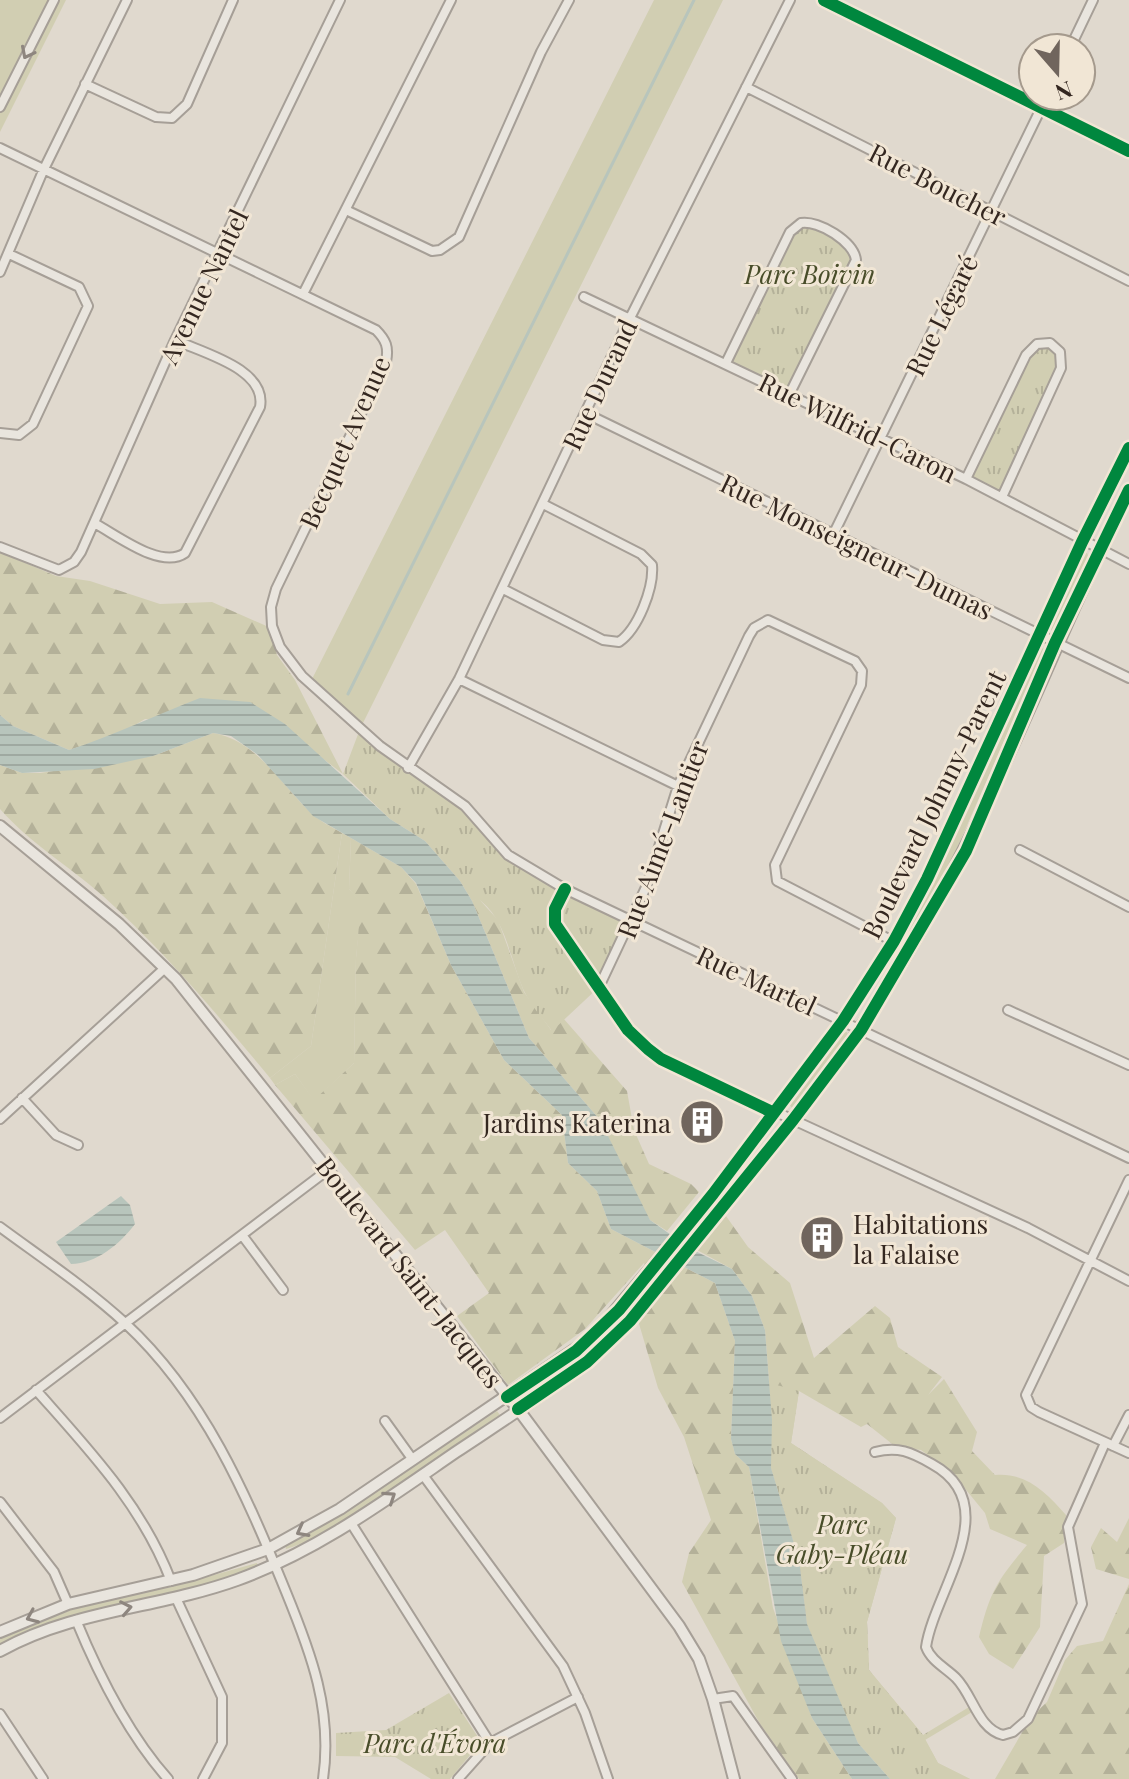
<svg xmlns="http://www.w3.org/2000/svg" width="1129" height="1779" viewBox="0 0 1129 1779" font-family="'Playfair Display',serif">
<defs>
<pattern id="forest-firs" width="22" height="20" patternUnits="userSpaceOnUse" patternTransform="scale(2)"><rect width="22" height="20" fill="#d1ceb2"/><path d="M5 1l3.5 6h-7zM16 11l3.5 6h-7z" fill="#b4b199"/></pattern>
<pattern id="park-tufts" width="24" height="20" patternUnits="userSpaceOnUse" patternTransform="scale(2)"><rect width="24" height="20" fill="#d1ceb2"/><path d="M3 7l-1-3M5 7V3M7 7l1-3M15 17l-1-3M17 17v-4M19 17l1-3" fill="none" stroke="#b4b199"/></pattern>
<pattern id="water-rules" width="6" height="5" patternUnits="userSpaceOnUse" patternTransform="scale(2)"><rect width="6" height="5" fill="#b8c5bc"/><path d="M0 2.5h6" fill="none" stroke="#9fa9a1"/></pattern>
</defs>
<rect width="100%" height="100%" fill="#e0d9ce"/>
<path fill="#d1ceb2" d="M0,0H66L0,132Z
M654,0H723L360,729L310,683Z
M1087,553L1089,558L1057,629L1052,631L1049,625L1082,554Z
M1045,648L943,880L914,932L910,934L907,929L1039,649Z
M342,833L351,838L349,889L362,903L356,958L354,1063L314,1101L295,1074L275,1085L270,1078L311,1046Z
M847,1032L848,1039L792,1108L789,1104L842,1033Z
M497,1411L500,1415C442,1455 350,1530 286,1549L285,1545L334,1519Z
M257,1563L258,1566L203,1586L78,1614L0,1645V1638L5,1635L90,1603L171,1587Z"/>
<path fill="url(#forest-firs)" d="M0,552L56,576L90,581L160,604L212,602L271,628L277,655L295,680L343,774L301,742L285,724L145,719L120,734L69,750L13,726L0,715Z
M213,733C256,740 280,783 310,812C319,821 332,827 342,833L311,1046L270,1078C217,1014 165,952 103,896C69,866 31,844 0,809V765L22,773H40L153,756Z
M351,838L401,867L416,884L451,965L504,1060L562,1115L568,1163L597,1191L611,1229L715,1283L735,1341L731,1439L735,1454L749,1467L773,1608L812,1718L852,1779H799L760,1724L682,1582L689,1553L711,1520L684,1437L658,1388L637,1317L655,1294L644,1263L585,1329L508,1385L457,1316L489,1293L445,1230L415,1250L275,1085L295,1074L314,1100L354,1063L356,958L361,903L349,889Z
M478,898L498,920L524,992L551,1030L563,1018L627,1091L634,1130L649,1164L691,1184L699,1192L667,1231L650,1220L640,1205L600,1120L529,1038L472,901Z
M726,1216L748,1247L790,1283L814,1358L875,1306L890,1318L898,1347L942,1377L928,1395L944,1379L977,1432L972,1451L995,1475C1026,1472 1046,1492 1066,1515L1064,1543L1044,1556L1040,1627L1013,1669L989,1654L979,1637C990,1591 997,1581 1027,1545L990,1529L985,1513L953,1474L921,1450L896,1447L867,1424L861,1427L799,1391L791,1443L882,1503L896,1518L867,1622L869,1670L923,1735L938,1763L970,1779H890L807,1624L799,1560L771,1468L772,1420L765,1330L752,1296L732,1269L697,1250Z
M1129,1518V1579L1096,1569L1091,1547L1101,1528L1117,1542Z
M1129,1584V1779H995L1031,1717L1047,1702L1065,1660L1077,1646L1103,1641Z"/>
<path fill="url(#park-tufts)" d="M807,221L848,243L855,254L789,395L726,363L790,232Z
M1050,343L1062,360L1002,497L966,479L1026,355L1037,344Z
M360,729L441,786L508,855L632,921L599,987L552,1031C542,1018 530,1004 523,989C510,959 506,918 478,899L472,901L460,881L425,841L390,819L343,774Z
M769,1383L799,1391L791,1443L882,1503L896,1518L867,1622L869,1670L923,1735L974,1704L977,1709L925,1740L938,1763L970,1779H890L858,1743L831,1688L807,1624L799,1560L771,1468Z
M449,1693L478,1737L476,1748L450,1779H431L395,1757L336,1756V1733L386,1730Z"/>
<path fill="url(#water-rules)" d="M200,698L250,702L285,724L390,819L425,841L460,881L472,901L529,1038L600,1120L650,1220L691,1249L732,1269L752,1296L765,1330L772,1420L771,1468L799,1560L807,1624L858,1743L890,1779H852L812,1718L781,1641L749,1467L735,1454L731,1439L735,1341L715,1283L611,1229L597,1191L568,1163L562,1115L504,1060L451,965L416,883L401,867L313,816L258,755L231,736L213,733L153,756L94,769L22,773L0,765V715L13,726L69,750C114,735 156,715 200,698Z
M121,1196L130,1205L135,1224C120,1244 96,1264 71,1264L56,1242Z"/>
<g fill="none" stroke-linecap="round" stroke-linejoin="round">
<path stroke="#b8c5bc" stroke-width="3" d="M348,694L694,0"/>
<g stroke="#a69f97" stroke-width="12">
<path id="minor" d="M824,0L1129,151
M1070,48L1093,0
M85,84L156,117L172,118L187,104L233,0
M746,87L1129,281
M0,107L54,0
M0,148L376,330C386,340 389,347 386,362L276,589L271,607L272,626L280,647L302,676L380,746L465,806L508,855L565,889L1129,1158
M346,210L432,251L440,250L459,237L541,52L569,0
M0,272L43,171L127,0
M303,294L451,0
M584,297L966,479L1129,564
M726,363L790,232L801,223C819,220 854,242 856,260L789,395
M585,413L1129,678
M0,433L19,435L33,424L88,306L79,287L9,254
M966,479L1026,355L1037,344L1050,343L1060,352L1061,368L1002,497
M94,523C117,535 161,570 185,553L260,407C267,369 203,353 175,340
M834,533L1047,96
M0,547L59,570L74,562L81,552L175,340L340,0
M503,589L603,640L619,642C638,629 654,588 652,565L641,554L543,504
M459,679L678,786
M408,768L459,679L629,320L790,0
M1020,850L1129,907
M565,889L555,909V924L628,1030L661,1059L1028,1228L1129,1281
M599,987L647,885L678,786L749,636L754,628L768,620L855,661L862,671L861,685L775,865L777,881L910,950
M1008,1010L1129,1065
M22,1098L56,1135L78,1145
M0,1119L165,968
M1129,1180L1026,1395L1031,1407L1039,1412L1129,1453
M0,1227C42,1258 87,1288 125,1323C204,1396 246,1494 286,1592C311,1653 333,1711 323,1779
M242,1235L283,1290
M36,1390C89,1450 142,1505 171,1581
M0,1418L329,1169
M385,1421L413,1460
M1113,1446L1129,1415
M875,1452C898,1446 911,1452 932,1464C1007,1505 934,1591 926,1647C931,1661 946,1668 956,1678C973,1695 978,1729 1003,1735L1013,1732L1028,1719L1082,1604L1068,1527L1105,1443
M423,1475L563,1666L585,1713L608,1779
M0,1502L54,1572L68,1604
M351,1523L490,1743
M176,1598L222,1697V1743L203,1779
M76,1620C99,1676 128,1734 168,1779
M713,1699L733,1696L792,1779
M0,1714L43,1779
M458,1779L490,1743L578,1697"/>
</g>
<g stroke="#a69f97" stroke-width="14">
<path id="tertiary" d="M0,826L119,924L176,979L518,1409L679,1626L699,1659L713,1699L734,1779
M0,1632L68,1604L193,1575L268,1549L340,1509L593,1337L713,1194L843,1021L894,941L927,879L1082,542L1129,448
M0,1651C73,1610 159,1608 237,1580C317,1551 386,1500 456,1452C516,1412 579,1373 630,1321C726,1200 832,1084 910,949C996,803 1054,642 1129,490"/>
</g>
<use href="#minor" stroke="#e9e5de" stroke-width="8"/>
<use href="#tertiary" stroke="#e9e5de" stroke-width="10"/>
<g stroke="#f1e6d5" stroke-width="17">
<path id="cycleway" d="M824,0L1129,151
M565,889L555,909V924L628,1030L648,1049L661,1059L774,1113
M507,1397L576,1351L619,1310L713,1194L843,1021L894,941L927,879L1082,542L1129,448
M518,1409L587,1362L630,1321L793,1120L861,1030L966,851L1055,643L1129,490"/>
</g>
<use href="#cycleway" stroke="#00873e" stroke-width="12"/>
</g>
<defs><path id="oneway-chevron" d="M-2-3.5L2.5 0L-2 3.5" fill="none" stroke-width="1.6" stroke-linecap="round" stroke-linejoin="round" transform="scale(2)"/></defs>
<g stroke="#8e867f">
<use href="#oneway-chevron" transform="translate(27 53) rotate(117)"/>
<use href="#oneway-chevron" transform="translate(390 1497) rotate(-34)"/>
<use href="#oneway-chevron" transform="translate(302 1531) rotate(152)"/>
<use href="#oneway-chevron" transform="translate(126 1608) rotate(-11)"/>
<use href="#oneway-chevron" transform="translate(32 1617) rotate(157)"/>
</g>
<defs>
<g id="building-disc" transform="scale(2.3)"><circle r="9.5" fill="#70655d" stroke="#f1e6d5"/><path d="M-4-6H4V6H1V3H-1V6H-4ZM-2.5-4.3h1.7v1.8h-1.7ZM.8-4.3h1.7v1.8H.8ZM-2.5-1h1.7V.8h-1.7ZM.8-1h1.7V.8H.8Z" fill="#fff"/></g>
</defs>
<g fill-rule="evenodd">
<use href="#building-disc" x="702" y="1122"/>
<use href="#building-disc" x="822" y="1238"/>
</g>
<g text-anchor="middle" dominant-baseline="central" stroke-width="6" stroke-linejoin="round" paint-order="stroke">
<g font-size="26" fill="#342720" stroke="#f1e6d5">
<text transform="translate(938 184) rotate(27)">Rue Boucher</text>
<text transform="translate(203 286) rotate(-64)">Avenue Nantel</text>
<text transform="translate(941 315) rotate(-64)">Rue Légaré</text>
<text transform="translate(599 384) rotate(-65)">Rue Durand</text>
<text transform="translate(858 427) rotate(26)">Rue Wilfrid-Caron</text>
<text transform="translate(344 442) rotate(-66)">Becquet Avenue</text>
<text transform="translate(857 546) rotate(26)">Rue Monseigneur-Dumas</text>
<text transform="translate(933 804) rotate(-64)">Boulevard Johnny-Parent</text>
<text transform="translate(662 839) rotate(-69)">Rue Aimé-Lantier</text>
<text transform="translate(757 980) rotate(25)">Rue Martel</text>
<text transform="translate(410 1272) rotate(52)">Boulevard Saint-Jacques</text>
</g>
<g font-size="26" font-style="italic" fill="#484d29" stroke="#f1e6d5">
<text x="810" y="273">Parc Boivin</text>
<text x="842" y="1523">Parc<tspan x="842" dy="30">Gaby-Pléau</tspan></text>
<text x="435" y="1742">Parc d'Évora</text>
</g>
<g font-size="26" fill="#342720" stroke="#f1e6d5" text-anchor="end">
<text x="671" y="1122">Jardins Katerina</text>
<text x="853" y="1223" text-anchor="start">Habitations<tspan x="853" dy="30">la Falaise</tspan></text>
</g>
</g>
<g transform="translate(1057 72) rotate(160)"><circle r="38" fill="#f1e6d5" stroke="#a59a8d" stroke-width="2"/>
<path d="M0-6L14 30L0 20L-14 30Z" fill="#70655d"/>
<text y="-12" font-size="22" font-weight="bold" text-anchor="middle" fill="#342720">N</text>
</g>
</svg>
